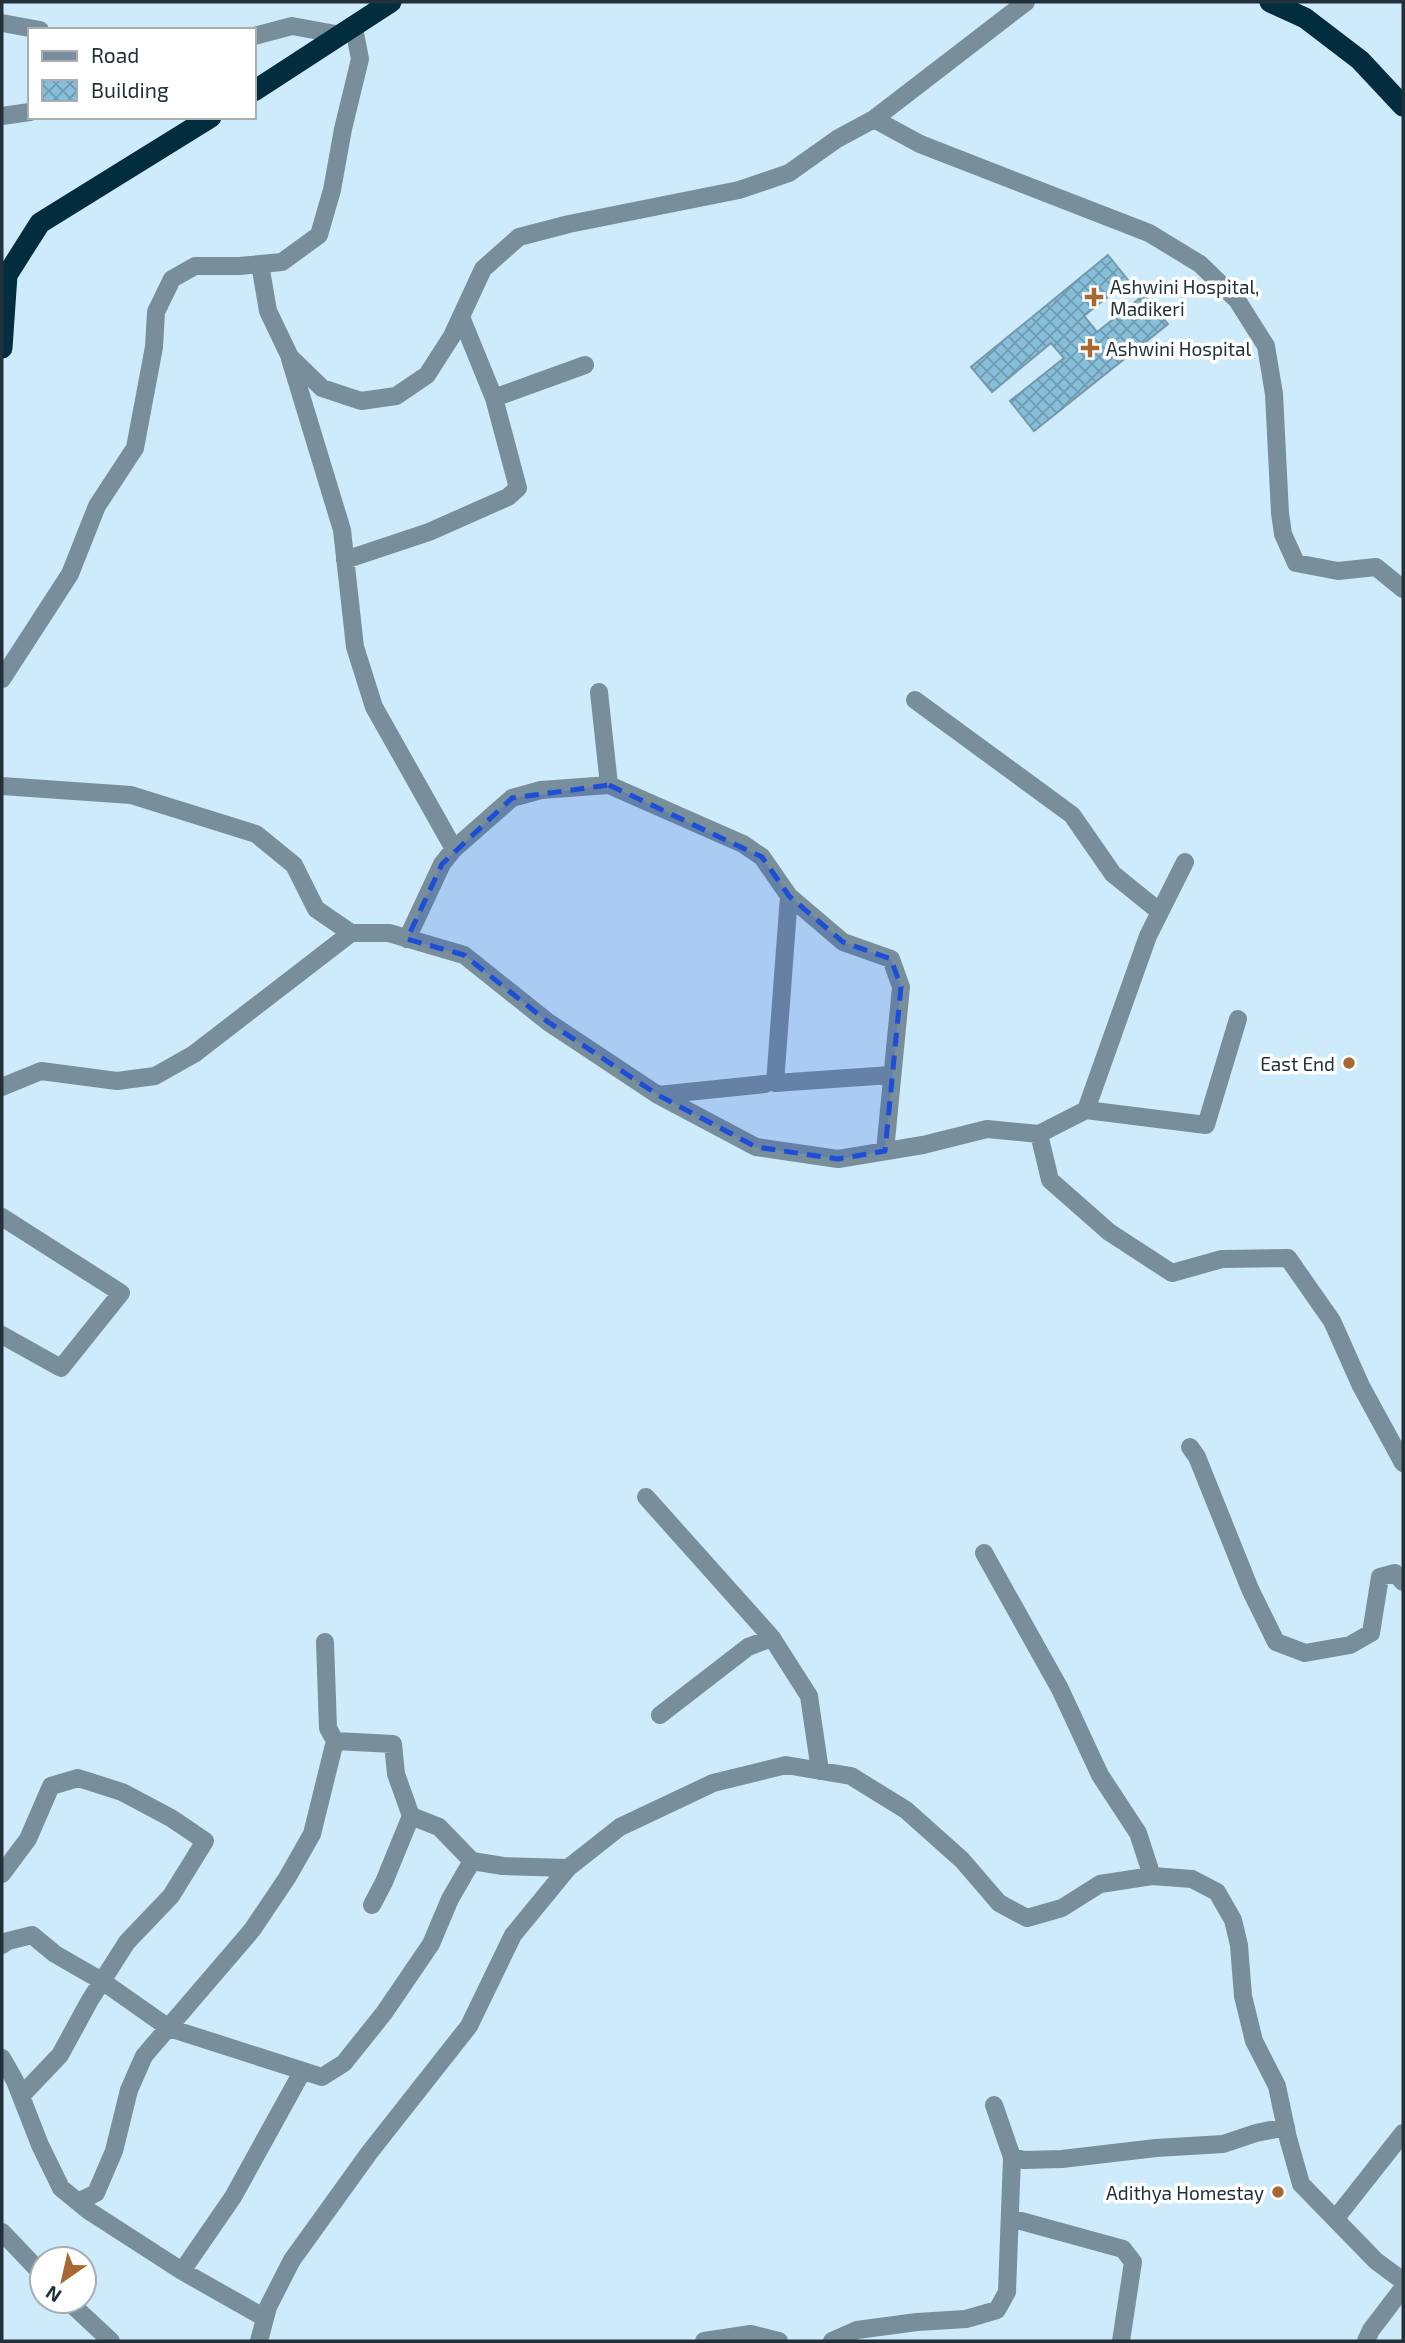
<svg xmlns="http://www.w3.org/2000/svg" width="1405" height="2343" viewBox="0 0 1405 2343" font-family="'Exo 2',sans-serif">
<defs>
<pattern id="building-cross-hatch" width="8" height="8" patternUnits="userSpaceOnUse" patternTransform="scale(1.75)"><rect width="8" height="8" fill="#87bed9"/><path d="M0 0l8 8M0 8l8-8" fill="none" stroke="#6e9bb1"/></pattern>
</defs>
<rect width="100%" height="100%" fill="#cdebfa"/>
<path fill="url(#building-cross-hatch)" stroke="#7599ab" stroke-width="2" d="M1108,255L1128,280L1084,316L1097,332L1144,295L1168,324L1034,431L1010,401L1064,358L1051,343L992,392L971,367Z"/>
<g fill="none" stroke-linecap="round" stroke-linejoin="round">
<path stroke="#788e9a" stroke-width="18" d="M2,23L40,30
M254,36L292,26L341,35
M2,116L30,112
M874,119L920,144L1149,233L1200,264L1237,300L1266,346L1274,394L1280,513L1283,534L1296,563L1338,571L1376,567L1403,589
M260,264L268,311L290,357L322,388L361,401L396,396L427,375L452,336L483,269L519,237L569,224L739,190L789,173L837,139L874,119L1026,2
M290,359L342,530L355,647L374,707L454,849
M494,398L585,365
M345,560L429,532L508,497L518,488L494,398L461,317
M2,679L70,574L97,506L135,448L154,347L156,312L172,279L195,266H239L282,262L319,235L332,190L343,129L360,59L354,28
M599,692L609,785
M915,700L1072,815L1113,874L1160,912
M2,786L131,795L256,834L294,865L316,909L351,933H389L464,955L548,1022L658,1095L756,1147L838,1159L923,1145L987,1129L1039,1134L1086,1110L1148,936L1185,862
M789,896L775,1083L891,1075
M407,939L442,864L454,849L512,798L541,790L609,785L743,844L762,857L789,896L843,942L891,959L901,987L885,1151
M2,1087L41,1071L117,1081L155,1076L194,1054L351,933
M658,1095L765,1084
M1086,1110L1206,1125L1238,1019
M1039,1134L1050,1180L1109,1232L1172,1273L1222,1259L1288,1258L1332,1321L1361,1386L1403,1463
M2,1217L121,1293L61,1368L2,1335
M1190,1447L1197,1457L1250,1589L1276,1642L1305,1653L1350,1645L1371,1633L1380,1577L1395,1573L1403,1582
M646,1497L772,1638L809,1696L820,1771
M984,1553L1060,1689L1100,1775L1138,1833L1152,1876
M660,1715L748,1647L772,1638
M335,1741L393,1744L396,1774L411,1816L384,1882L372,1905
M411,1816L439,1827L472,1861
M2,1874L28,1839L51,1786L78,1778L122,1792L171,1818L205,1841L171,1896L127,1942L90,2000L60,2055L21,2096
M2,1945L8,1941L32,1935L55,1954L102,1981L169,2028L322,2077L344,2063L384,2013L431,1944L450,1899L472,1861L503,1866L568,1868
M2,2058L15,2081L40,2145L61,2188L89,2211L182,2271L265,2318
M1012,2157L1024,2160L1062,2159L1156,2148L1223,2144L1256,2133L1286,2127
M78,2202L96,2193L114,2151L129,2090L144,2056L252,1930L287,1878L312,1834L335,1741L328,1728L325,1642
M1010,2218L1123,2249L1133,2262L1121,2341
M1336,2218L1403,2133
M2,2232L42,2274
M182,2271L233,2197L302,2072
M68,2301L111,2341
M259,2341L268,2307L292,2260L369,2153L469,2026L513,1935L568,1868L620,1827L713,1783L786,1765L851,1776L906,1810L962,1860L999,1903L1027,1918L1062,1908L1100,1884L1152,1876L1192,1879L1217,1892L1233,1920L1239,1945L1243,1996L1254,2041L1277,2086L1288,2138L1301,2184L1376,2261L1403,2281
M704,2341L751,2334L779,2341
M832,2341L857,2330L917,2322L966,2319L997,2310L1007,2292L1012,2157L994,2105
M1366,2341L1371,2330L1403,2288"/>
<path stroke="#012d3f" stroke-width="21" d="M1270,2L1305,18L1360,60L1403,106
M254,91L391,2
M2,348L7,275L40,223L211,117"/>
</g>
<path fill="#1d4ed8" fill-opacity="0.2" stroke="#1d4ed8" stroke-width="5" stroke-dasharray="14 9" stroke-linejoin="round" d="M609,785L762,857L789,896L843,942L891,959L901,987L885,1151L838,1159L756,1147L658,1095L548,1022L464,955L407,939L442,864L512,798Z"/>
<g fill="#a86831" stroke="#fff" stroke-width="2.5">
<path d="M1090.5 286.5h7v7h7v7h-7v7h-7v-7h-7v-7h7z"/>
<path d="M1086.5 337.5h7v7h7v7h-7v7h-7v-7h-7v-7h7z"/>
<circle cx="1349" cy="1063" r="7"/>
<circle cx="1278" cy="2192" r="7"/>
</g>
<g text-anchor="middle" dominant-baseline="central" stroke-width="7" stroke-linejoin="round" paint-order="stroke">
<g font-size="19" fill="#223139" stroke="#fff" text-anchor="start">
<text x="1110" y="286">Ashwini Hospital,<tspan x="1110" dy="22">Madikeri</tspan></text>
<text x="1106" y="348">Ashwini Hospital</text>
<text x="1335" y="1063" text-anchor="end">East End</text>
<text x="1264" y="2192" text-anchor="end">Adithya Homestay</text>
</g>
</g>
<rect width="1405" height="2343" fill="none" stroke="#223139" stroke-width="7"/>
<rect x="28" y="28" width="228" height="91" fill="#ffffff" stroke="#a7adb0" stroke-width="2"/>
<rect x="42" y="51" width="35" height="10" fill="#788e9a" stroke="#a7adb0" stroke-width="2"/>
<text x="91" y="63" font-size="21" fill="#223139">Road</text>
<rect x="42" y="80" width="35" height="21" fill="url(#building-cross-hatch)" stroke="#a7adb0" stroke-width="2"/>
<text x="91" y="98" font-size="21" fill="#223139">Building</text>
<g transform="translate(63 2280) rotate(214)"><circle r="33" fill="#ffffff" stroke="#a7adb0" stroke-width="2"/>
<path d="M0-5L12 26L0 18L-12 26Z" fill="#a86831"/>
<text y="-10" font-size="19" font-weight="bold" text-anchor="middle" fill="#223139">N</text>
</g>
</svg>
